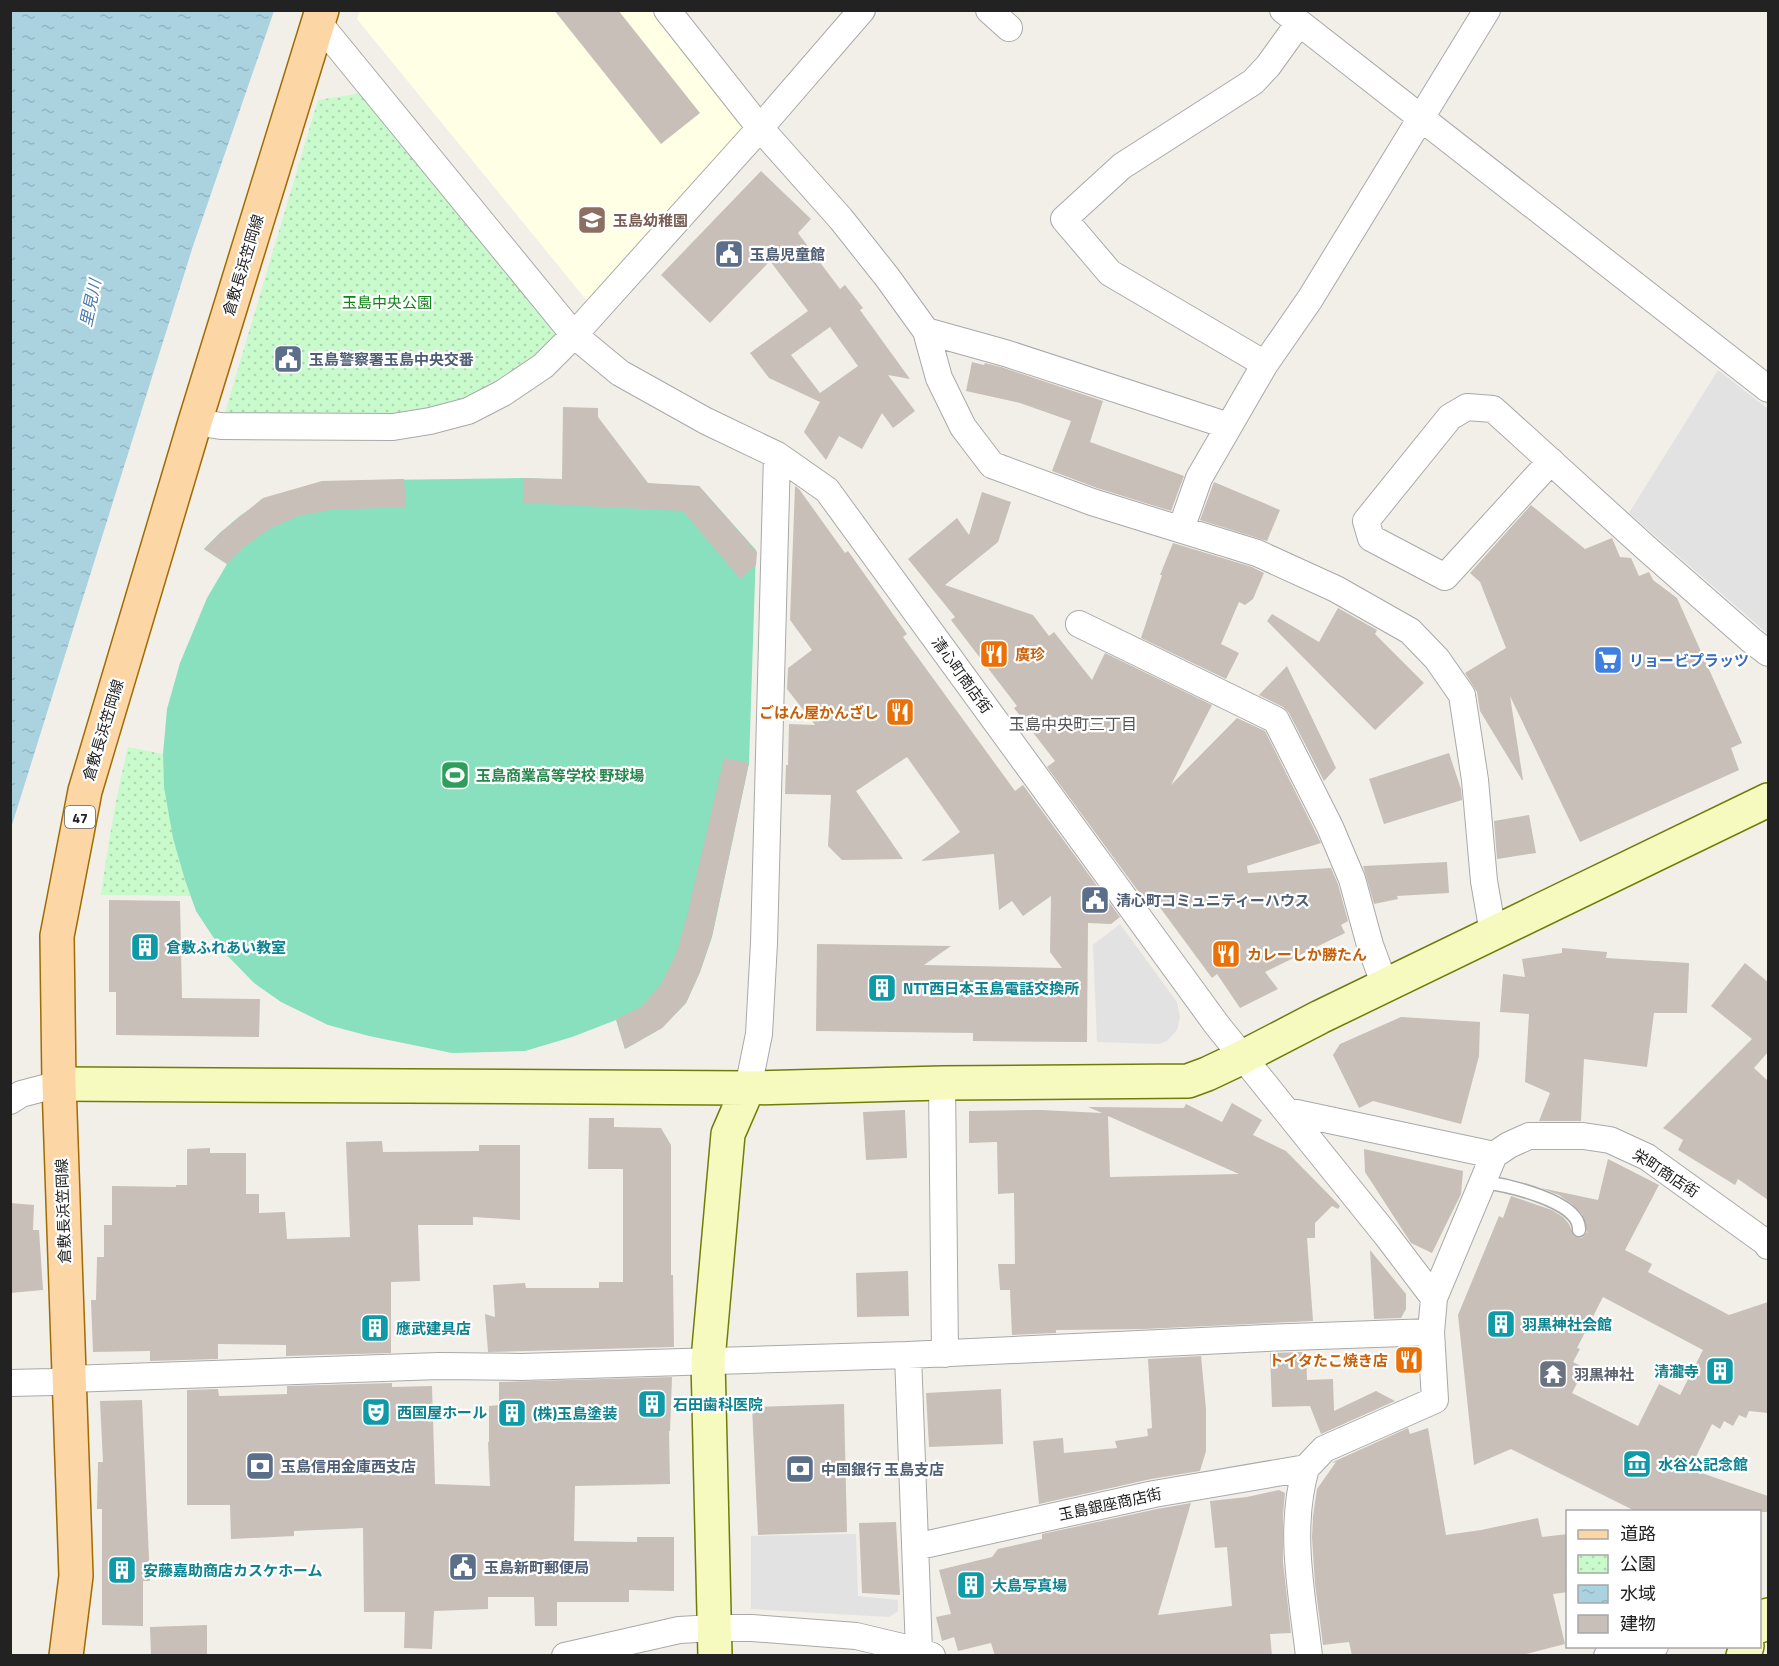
<svg xmlns="http://www.w3.org/2000/svg" width="1779" height="1666" viewBox="0 0 1779 1666" font-family="'Titillium Web','Noto Sans JP',sans-serif">
<defs>
<pattern id="park-dots" width="8" height="8" patternUnits="userSpaceOnUse" patternTransform="scale(1.5)"><rect width="8" height="8" fill="#c8facc"/><path d="M2 2h.1M6 6h.1" fill="none" stroke="#acd6af" stroke-width="1.8" stroke-linecap="round"/></pattern>
<pattern id="water-ripples" width="26" height="14" patternUnits="userSpaceOnUse" patternTransform="scale(1.5)"><rect width="26" height="14" fill="#aad3df"/><path d="M2 4q2-2 4 0t4 0M15 11q2-2 4 0t4 0" fill="none" stroke="#92b5bf"/></pattern>
</defs>
<rect width="100%" height="100%" fill="#f2efe9"/>
<path fill="#ffffe5" d="M360,10L654,11L745,128L588,302L357,19Z"/>
<path fill="url(#park-dots)" d="M375,91L574,335L468,411L221,426L318,100Z
M128,747L163,754L164,787L185,880L191,896L101,895C108,845 116,796 128,747Z"/>
<path fill="#88e0be" d="M524,478L699,486L756,550L749,763L712,937L700,972L686,1003L662,1028L625,1049L616,1020L572,1037L525,1051L452,1053L369,1036L328,1025L281,1002L254,983L221,949L196,911L185,880L173,838L164,787L163,754L167,709L180,663L207,598L227,564L204,549L221,532L241,515L271,496L381,480Z"/>
<path fill="#e2e2e2" d="M1718,370L1768,409V634L1629,513Z
M1120,924L1177,1002L1180,1017L1177,1030L1167,1041L1158,1044L1097,1042L1093,945Z
M856,1534L858,1596L898,1600V1611L889,1617L751,1609V1536Z"/>
<path fill="url(#water-ripples)" d="M11,10L274,11L193,246L11,828Z"/>
<path fill="#c7bfb8" fill-rule="evenodd" d="M554,10H618L700,113L661,144Z
M761,171L811,219L798,233L840,289L845,285L863,308L860,310L910,379L888,375L915,411L893,428L882,413L862,449L839,436L826,460L804,432L820,402L769,378L750,353L808,311L770,261L710,323L661,275ZM830,327L858,366L820,393L791,355Z
M972,362L984,365L985,363L1001,367L1103,401L1090,442L1184,476L1171,511L1097,488L1052,471L1071,421L1020,403L966,391Z
M563,407L598,408V417L648,483L699,486L757,552L756,565L740,579L683,511L523,503L524,478L562,479Z
M404,479L406,507L331,510L299,516L271,528L244,547L227,564L204,549L221,532L263,498L322,481Z
M1214,482L1280,510L1267,541L1200,520Z
M795,486L799,489L845,553L848,551L907,634L903,637L1015,791L1023,785L1120,917L1111,924L1088,923L1087,1042L973,1041V1033L816,1031L817,944L951,946L924,965L1062,968L1050,952L1051,896L1023,916L1012,901L999,910L994,854L921,861L960,832L907,757L856,791L903,859L842,860L828,846L831,795L785,794L786,765H788L789,724L815,725L787,689L788,668L812,650L790,620Z
M982,492L1011,502L998,542L945,585L1033,615L1049,636L1054,632L1092,680L1105,653L1212,705L1171,785L1237,718L1265,731L1321,843L1247,866L1248,873L1331,868L1338,884L1348,921L1341,925L1345,933L1265,972L1278,989L1240,1008L1217,974L1212,978L1150,894L1144,899L1047,767L1055,761L1014,708L1017,706L951,620L955,617L908,559L957,518L969,535Z
M1531,505L1585,549L1612,538L1620,557L1631,558L1639,576L1649,572L1653,580L1677,598L1742,743L1731,748L1739,770L1580,842L1510,696L1523,780H1522L1480,711L1477,692L1465,673L1506,648L1480,582L1470,573Z
M1173,543L1252,567L1264,573L1253,599L1245,605L1239,602L1221,644L1239,653L1226,679L1141,638L1162,575H1160Z
M1338,608L1377,630L1375,634L1424,683L1375,730L1267,621L1272,614L1319,642Z
M1287,666L1336,768L1324,781L1289,713L1283,707L1259,695Z
M1449,753L1461,789L1462,800L1384,824L1369,779Z
M724,758L749,763L712,936L700,972L686,1003L662,1028L625,1049L616,1019L641,1007L661,984L676,954L686,920Z
M1529,815L1536,853L1497,859L1494,821Z
M1447,862L1449,893L1397,896L1398,899L1374,904L1363,866Z
M109,900L180,901L182,998L260,999L259,1037L116,1035V992H109Z
M1562,948L1607,952L1606,958L1689,963L1687,1013H1654L1647,1067L1584,1059L1581,1121H1539L1550,1093L1525,1082L1529,1014L1500,1012L1503,974L1525,977L1522,959L1562,953Z
M1745,963L1768,982V1052L1754,1068L1768,1081V1200L1738,1179L1735,1185L1678,1150L1683,1140L1663,1128L1752,1039L1711,1006Z
M1401,1017L1480,1022L1479,1056L1461,1124L1373,1101L1359,1108L1333,1055L1340,1044Z
M1232,1103L1262,1120L1253,1135L1286,1151L1340,1206L1338,1209L1332,1206L1315,1223V1238H1307L1313,1321L1144,1329L1056,1330V1333L1012,1335L1010,1290H1000L998,1264H1015L1014,1193L998,1194L997,1142L969,1143V1111L1041,1110L1102,1113L1088,1107L1184,1108L1186,1104L1222,1122ZM1108,1116L1239,1174L1110,1177Z
M905,1110L907,1158L866,1160L863,1112Z
M589,1118H614V1127L661,1128L671,1145V1275H673L674,1347L488,1352L485,1314L495,1317L493,1285L525,1283L526,1288H599V1282H623V1169H588Z
M382,1141L383,1152L479,1151V1145H520V1220L473,1217V1225H418L420,1281L391,1282V1353L286,1356V1345L218,1344V1359L150,1361V1351L93,1352L91,1300H96L97,1257H104V1225H112V1186L176,1187V1185H187V1149L210,1148V1153H246V1194H259V1213L285,1212L287,1239L350,1237L346,1142Z
M1364,1149L1463,1171L1461,1194L1432,1253L1411,1243L1409,1240L1365,1172Z
M1608,1159L1659,1185L1625,1250L1652,1264L1648,1272L1729,1315L1768,1302V1413L1749,1411L1746,1418L1739,1415L1733,1426L1724,1421L1720,1429L1712,1424L1690,1469L1768,1496V1512H1637L1511,1449L1474,1465L1458,1315L1499,1216L1503,1218L1511,1196L1552,1210L1563,1217L1569,1224L1574,1236L1582,1238L1587,1232L1582,1214L1572,1204L1559,1195L1541,1188L1598,1200ZM1603,1297L1703,1350L1680,1395L1659,1384L1638,1426L1572,1393L1585,1368L1573,1362L1580,1349L1577,1348Z
M10,1203L34,1205L33,1230H39L43,1290L10,1293Z
M1370,1250L1406,1294V1309L1401,1318L1374,1319Z
M908,1271L909,1316L857,1317L856,1273Z
M1306,1352L1307,1380L1333,1379L1334,1411L1376,1391L1395,1401L1321,1434L1310,1406L1272,1407L1270,1353Z
M1201,1356L1206,1409V1451L1200,1471L1151,1479L1039,1504L1033,1441L1063,1438L1064,1453L1117,1448L1115,1441L1148,1436L1147,1429L1152,1428L1148,1359Z
M672,1377L670,1431H669L670,1484L575,1486L574,1541L637,1542V1537H674V1591L629,1590V1602H557V1626H535L534,1597H488V1609L434,1611L432,1649L404,1648L405,1612H364L363,1528L294,1531V1536L231,1539L230,1505H187V1390L218,1389L219,1396L287,1394V1386L392,1383V1387L432,1386L435,1484L490,1486L488,1442H489V1406L499,1405V1382Z
M1001,1389L1003,1444L929,1447L926,1393Z
M142,1400L150,1581H143V1626L102,1625V1509H97L98,1462H103L100,1401Z
M844,1404L847,1532L758,1535L752,1407Z
M1408,1428L1410,1434L1428,1428L1446,1535L1481,1530L1538,1518L1542,1537L1568,1534V1592L1553,1594L1565,1644L1518,1656H1352L1349,1642L1323,1645L1315,1584L1312,1538L1313,1516L1317,1489L1336,1462L1332,1463L1333,1462Z
M1279,1490L1285,1493L1283,1514V1562L1291,1633L1270,1634L1272,1656H995L991,1643L958,1651L954,1637L942,1641L936,1617L951,1614L939,1570L992,1557L998,1549L1042,1539V1534L1157,1509L1191,1503L1158,1615L1232,1606L1227,1547L1215,1548L1210,1501L1247,1497Z
M896,1522L900,1595L862,1593L859,1523Z
M207,1625V1656H151L150,1627Z"/>
<g fill="none" stroke-linecap="round" stroke-linejoin="round">
<g stroke="#a9a9a9" stroke-width="15">
<path id="lane" d="M1484,1182C1506,1185 1581,1201 1579,1230"/>
</g>
<g stroke="#a9a9a9" stroke-width="28">
<path id="street" d="M667,10L760,128L841,219L887,277L926,331L939,378L963,427L992,465L1092,502L1257,553L1336,589L1410,631L1437,659L1462,695L1475,780L1484,881L1493,933
M989,10L1009,28
M1283,10L1768,389
M318,22L574,335L620,373L706,421L777,455L827,490L1217,1025L1387,1236L1434,1298
M926,331L1005,353L1229,426
M1265,364L1110,273L1064,219L1122,166L1253,82L1268,66L1299,23
M195,422L221,426L393,427L430,421L468,411L503,393L543,366L574,335L760,128L862,10
M1551,461L1445,577L1371,538L1366,521L1450,417L1467,407L1493,409L1645,547L1751,640L1768,653
M1181,529L1199,478L1265,364L1310,299L1487,10
M1079,624L1276,720L1330,827L1352,879L1370,945L1385,986
M942,1083L945,1354
M748,1088L759,1034L764,943L777,455
M10,1101L21,1094L59,1084
M1287,1111L1494,1155
M908,1355L919,1651
M10,1383L52,1382L69,1379L439,1366L521,1367L908,1355L1266,1338L1431,1332
M1306,1468C1288,1529 1302,1594 1309,1656
M915,1547L1154,1494L1306,1468L1324,1449L1435,1400L1431,1332L1434,1298L1494,1155L1509,1145L1529,1136H1583L1610,1140L1647,1157L1765,1242L1768,1246
M565,1656L679,1630L714,1628H752L856,1636L919,1651L932,1656
M1607,1656L1655,1646"/>
</g>
<g stroke="#707d05" stroke-width="36">
<path id="secondary" d="M59,1084L748,1088L942,1083L1188,1081L1207,1074L1243,1057L1320,1017L1768,800
M1760,1626L1768,1615
M715,1656L708,1360L728,1134L748,1088
M1743,1656L1747,1646"/>
</g>
<g stroke="#a06b00" stroke-width="36">
<path id="primary" d="M66,1656L76,1576L59,1084L57,936L85,791L195,422L322,10"/>
</g>
<use href="#lane" stroke="#fff" stroke-width="12"/>
<use href="#street" stroke="#fff" stroke-width="26"/>
<use href="#secondary" stroke="#f7fabf" stroke-width="33"/>
<use href="#primary" stroke="#fcd6a4" stroke-width="33"/>
</g>
<defs>
<g id="school-square" transform="scale(1.5)"><rect x="-9" y="-9" width="18" height="18" rx="4" fill="#8d6e63" stroke="#fff"/><path d="M0-5L7-2L0 1L-7-2ZM-4 1L0 2.5L4 1V4Q0 6-4 4Z" fill="#fff"/></g>
<g id="civic-square" transform="scale(1.5)"><rect x="-9" y="-9" width="18" height="18" rx="4" fill="#5c6f8a" stroke="#fff"/><path d="M-.6-6.5H3V-4.5H.6V-3L4-1V1h2V6H-6V1h2V-1L-.6-3ZM-1.2 2.5V6h2.4V2.5Z" fill="#fff"/></g>
<g id="restaurant-square" transform="scale(1.5)"><rect x="-9" y="-9" width="18" height="18" rx="4" fill="#e8710a" stroke="#fff"/><path d="M-5-6h1v4h1v-4h1v4h1v-4h1v5L-1.5 .5V6h-2V.5L-5-1ZM5-6V6H3V1.5H1.5Q1.5-4 5-6Z" fill="#fff"/></g>
<g id="supermarket-square" transform="scale(1.5)"><rect x="-9" y="-9" width="18" height="18" rx="4" fill="#3f7fe0" stroke="#fff"/><path d="M-6-5.5h2.5l.6 2H6L4.5 2H-2.5L-4.4-4H-6ZM-1.5 3.2a1.3 1.3 0 1 0 .1 0ZM3 3.2a1.3 1.3 0 1 0 .1 0Z" fill="#fff"/></g>
<g id="stadium-square" transform="scale(1.5)"><rect x="-9" y="-9" width="18" height="18" rx="4" fill="#2e9e5b" stroke="#fff"/><path d="M0-5a6.5 5 0 1 0 0 10a6.5 5 0 1 0 0-10ZM-3.5-1.8h7v3.6h-7Z" fill="#fff"/></g>
<g id="building-square" transform="scale(1.5)"><rect x="-9" y="-9" width="18" height="18" rx="4" fill="#0f9aa8" stroke="#fff"/><path d="M-4-6H4V6H1V3H-1V6H-4ZM-2.5-4.3h1.7v1.8h-1.7ZM.8-4.3h1.7v1.8H.8ZM-2.5-1h1.7V.8h-1.7ZM.8-1h1.7V.8H.8Z" fill="#fff"/></g>
<g id="temple-square" transform="scale(1.5)"><rect x="-9" y="-9" width="18" height="18" rx="4" fill="#6b7280" stroke="#fff"/><path d="M0-6L5-2H3V0L6.5 2.5H4V6H1.5V3h-3V6H-4V2.5H-6.5L-3 0V-2H-5Z" fill="#fff"/></g>
<g id="theatre-square" transform="scale(1.5)"><rect x="-9" y="-9" width="18" height="18" rx="4" fill="#0f9aa8" stroke="#fff"/><path d="M-5-5.5Q0-4 5-5.5V0Q5 5 0 6Q-5 5-5 0ZM-3.3-2.5H-1v1.5H-3.3ZM1-2.5H3.3v1.5H1ZM-2.8 1Q0 5.5 2.8 1Z" fill="#fff"/></g>
<g id="museum-square" transform="scale(1.5)"><rect x="-9" y="-9" width="18" height="18" rx="4" fill="#0f9aa8" stroke="#fff"/><path d="M0-6L6-3V-2H-6V-3ZM-5-1h2V3h-2ZM-1-1h2V3h-2ZM3-1h2V3H3ZM-6 4H6V6H-6Z" fill="#fff"/></g>
<g id="bank-square" transform="scale(1.5)"><rect x="-9" y="-9" width="18" height="18" rx="4" fill="#5c6f8a" stroke="#fff"/><path d="M-6-4H6V4H-6ZM0-2.3a2.3 2.3 0 1 0 0 4.6a2.3 2.3 0 1 0 0-4.6Z" fill="#fff"/></g>
</defs>
<g fill-rule="evenodd">
<use href="#school-square" x="592" y="220"/>
<use href="#civic-square" x="729" y="254"/>
<use href="#civic-square" x="288" y="359"/>
<use href="#restaurant-square" x="994" y="654"/>
<use href="#supermarket-square" x="1608" y="660"/>
<use href="#restaurant-square" x="900" y="712"/>
<use href="#stadium-square" x="455" y="775"/>
<use href="#civic-square" x="1095" y="900"/>
<use href="#building-square" x="145" y="947"/>
<use href="#restaurant-square" x="1226" y="954"/>
<use href="#building-square" x="882" y="988"/>
<use href="#building-square" x="1501" y="1324"/>
<use href="#building-square" x="375" y="1328"/>
<use href="#restaurant-square" x="1409" y="1360"/>
<use href="#building-square" x="1720" y="1371"/>
<use href="#temple-square" x="1553" y="1374"/>
<use href="#building-square" x="652" y="1404"/>
<use href="#theatre-square" x="376" y="1412"/>
<use href="#building-square" x="512" y="1413"/>
<use href="#museum-square" x="1637" y="1464"/>
<use href="#bank-square" x="260" y="1466"/>
<use href="#bank-square" x="800" y="1469"/>
<use href="#civic-square" x="463" y="1567"/>
<use href="#building-square" x="122" y="1570"/>
<use href="#building-square" x="971" y="1585"/>
</g>
<g text-anchor="middle" dominant-baseline="central" stroke-width="4.5" stroke-linejoin="round" paint-order="stroke">
<rect fill="#fff" stroke="#646464" stroke-width="1.5" x="65" y="806" width="30" height="22" rx="4.5"/>
<g font-size="14" font-weight="bold" fill="#222">
<text x="80" y="817">47</text>
</g>
<g font-size="15" font-weight="bold" fill="#785e54" stroke="#fff" text-anchor="start">
<text x="613" y="220">玉島幼稚園</text>
</g>
<g font-size="15" font-weight="bold" fill="#4e5e75" stroke="#fff" text-anchor="start">
<text x="750" y="254">玉島児童館</text>
<text x="309" y="359">玉島警察署玉島中央交番</text>
<text x="1116" y="900">清心町コミュニティーハウス</text>
<text x="281" y="1466">玉島信用金庫西支店</text>
<text x="821" y="1469">中国銀行 玉島支店</text>
<text x="484" y="1567">玉島新町郵便局</text>
</g>
<g font-size="15" fill="#222" stroke="#fff">
<text transform="translate(243 265) rotate(-73)">倉敷長浜笠岡線</text>
<text transform="translate(962 675) rotate(54)">清心町商店街</text>
<text transform="translate(103 730) rotate(-73)">倉敷長浜笠岡線</text>
<text transform="translate(1666 1173) rotate(33)">栄町商店街</text>
<text transform="translate(63 1211) rotate(-92)">倉敷長浜笠岡線</text>
<text transform="translate(1110 1504) rotate(-12)">玉島銀座商店街</text>
</g>
<g font-size="15" fill="#0c8416" stroke="#fff">
<text x="387" y="302">玉島中央公園</text>
</g>
<g font-size="15" font-weight="bold" fill="#c56008" stroke="#fff" text-anchor="start">
<text x="1015" y="654">廣珍</text>
<text x="879" y="712" text-anchor="end">ごはん屋かんざし</text>
<text x="1247" y="954">カレーしか勝たん</text>
<text x="1388" y="1360" text-anchor="end">トイタたこ焼き店</text>
</g>
<g font-size="15" font-weight="bold" fill="#366cbe" stroke="#fff" text-anchor="start">
<text x="1629" y="660">リョービプラッツ</text>
</g>
<g font-size="15" font-weight="bold" fill="#27864d" stroke="#fff" text-anchor="start">
<text x="476" y="775">玉島商業高等学校 野球場</text>
</g>
<g font-size="15" font-weight="bold" fill="#0d838f" stroke="#fff" text-anchor="start">
<text x="166" y="947">倉敷ふれあい教室</text>
<text x="903" y="988">NTT西日本玉島電話交換所</text>
<text x="1522" y="1324">羽黒神社会館</text>
<text x="396" y="1328">應武建具店</text>
<text x="1699" y="1371" text-anchor="end">清瀧寺</text>
<text x="673" y="1404">石田歯科医院</text>
<text x="397" y="1412">西国屋ホール</text>
<text x="533" y="1413">(株)玉島塗装</text>
<text x="1658" y="1464">水谷公記念館</text>
<text x="143" y="1570">安藤嘉助商店カスケホーム</text>
<text x="992" y="1585">大島写真場</text>
</g>
<g font-size="15" font-weight="bold" fill="#5b616d" stroke="#fff" text-anchor="start">
<text x="1574" y="1374">羽黒神社</text>
</g>
<g font-size="16" font-style="italic" fill="#4a7aab" stroke="#fff">
<text transform="translate(90 303) rotate(-78)">里見川</text>
</g>
<g font-size="16" fill="#555" stroke="#fff">
<text x="1073" y="724">玉島中央町三丁目</text>
</g>
</g>
<rect width="1779" height="1666" fill="none" stroke="#222222" stroke-width="24"/>
<rect x="1566" y="1510" width="195" height="138" fill="#ffffff" stroke="#a7a7a7" stroke-width="1.5"/>
<rect x="1578" y="1530" width="30" height="9" fill="#fcd6a4" stroke="#a7a7a7" stroke-width="1.5"/>
<text x="1620" y="1540" font-size="18" fill="#222222">道路</text>
<rect x="1578" y="1555" width="30" height="18" fill="url(#park-dots)" stroke="#a7a7a7" stroke-width="1.5"/>
<text x="1620" y="1570" font-size="18" fill="#222222">公園</text>
<rect x="1578" y="1585" width="30" height="18" fill="url(#water-ripples)" stroke="#a7a7a7" stroke-width="1.5"/>
<text x="1620" y="1600" font-size="18" fill="#222222">水域</text>
<rect x="1578" y="1615" width="30" height="18" fill="#c7bfb8" stroke="#a7a7a7" stroke-width="1.5"/>
<text x="1620" y="1630" font-size="18" fill="#222222">建物</text>
</svg>
